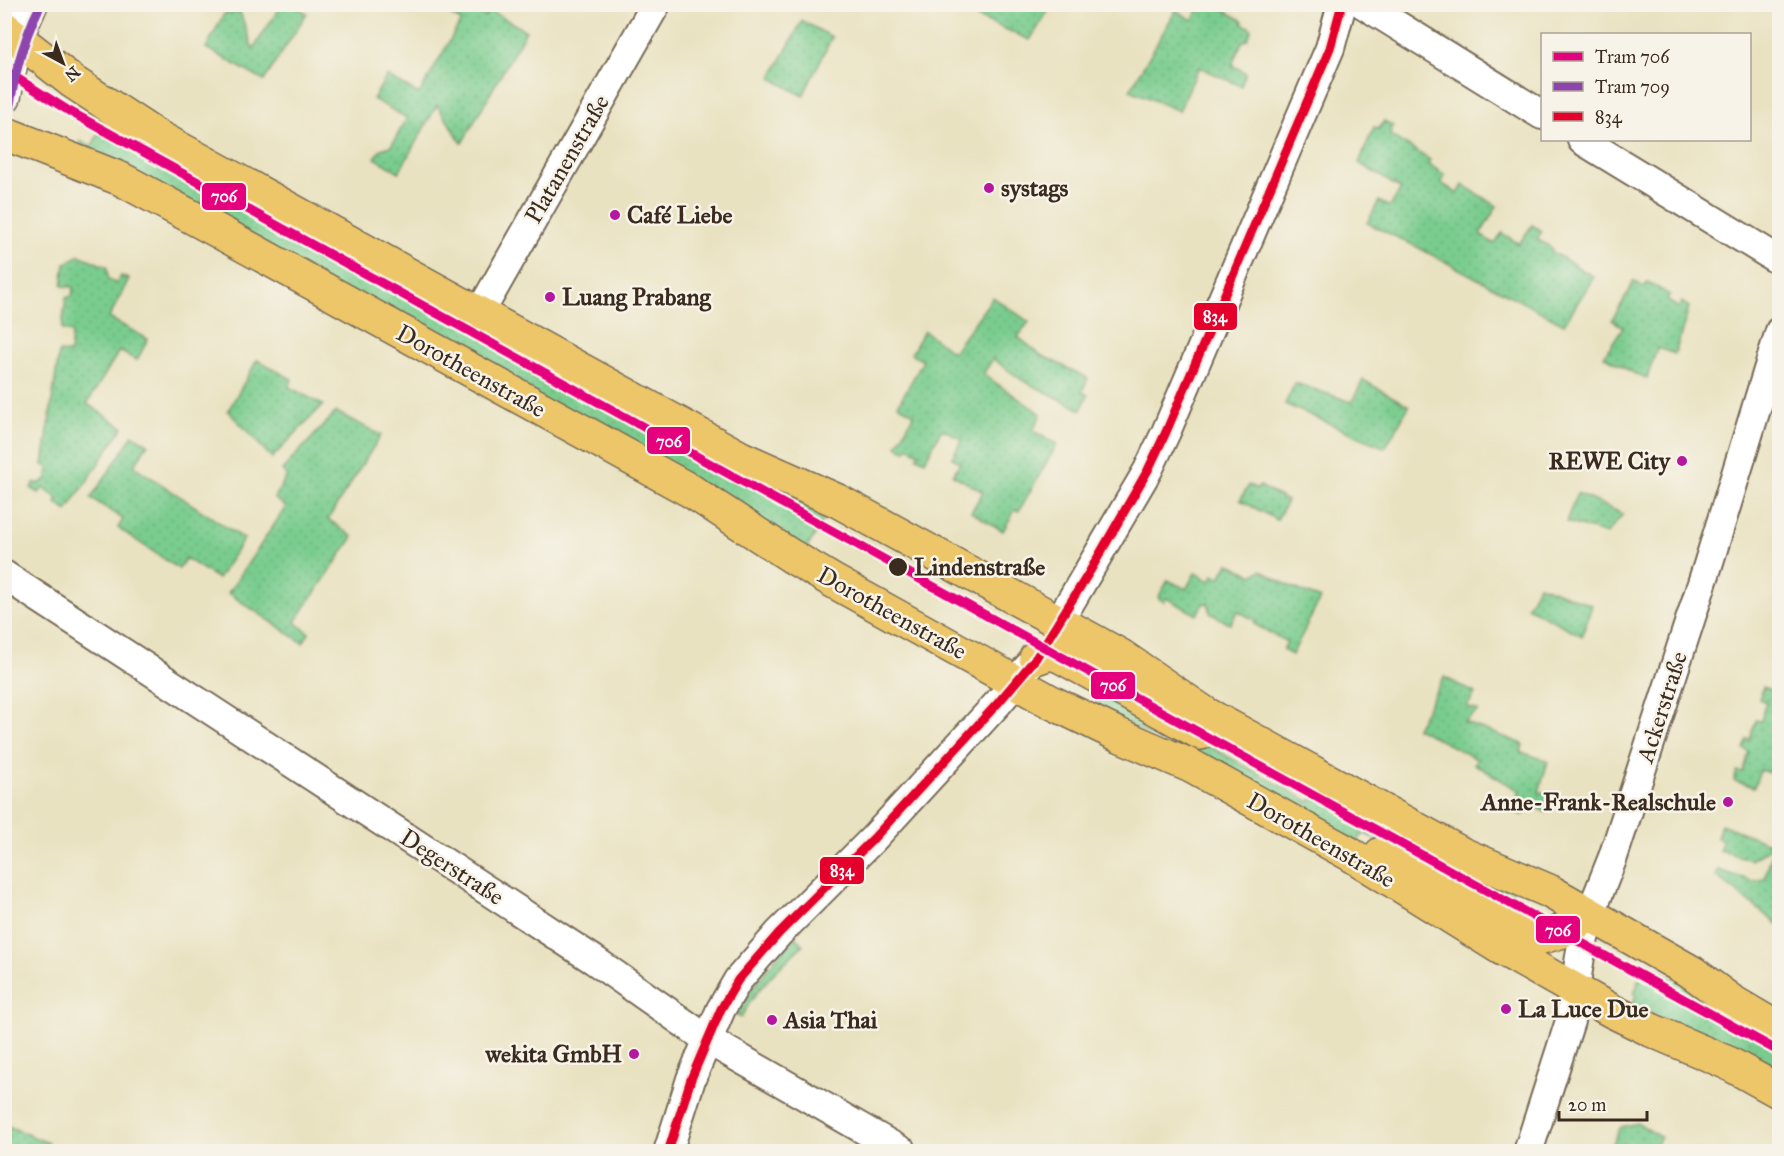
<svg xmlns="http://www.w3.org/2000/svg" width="1784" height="1156" viewBox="0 0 1784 1156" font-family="'IM FELL Great Primer',serif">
<defs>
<pattern id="grass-dots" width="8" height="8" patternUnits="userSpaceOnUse" patternTransform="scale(1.5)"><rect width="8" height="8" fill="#79cc8e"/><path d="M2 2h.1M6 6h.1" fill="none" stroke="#6aaf7a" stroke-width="1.8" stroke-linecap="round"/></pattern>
</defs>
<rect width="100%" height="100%" fill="#f7f3e8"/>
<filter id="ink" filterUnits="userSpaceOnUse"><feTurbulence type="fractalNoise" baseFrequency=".0167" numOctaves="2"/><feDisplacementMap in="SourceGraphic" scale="12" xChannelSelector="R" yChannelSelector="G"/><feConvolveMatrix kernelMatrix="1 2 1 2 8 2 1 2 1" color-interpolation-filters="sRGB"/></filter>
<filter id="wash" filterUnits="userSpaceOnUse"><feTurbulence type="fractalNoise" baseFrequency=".008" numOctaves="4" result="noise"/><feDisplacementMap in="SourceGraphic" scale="24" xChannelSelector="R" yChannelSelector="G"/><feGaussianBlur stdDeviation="1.35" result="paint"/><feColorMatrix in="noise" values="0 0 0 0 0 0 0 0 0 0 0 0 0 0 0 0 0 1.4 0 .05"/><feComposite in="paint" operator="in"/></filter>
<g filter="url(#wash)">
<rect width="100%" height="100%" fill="#e9e2c1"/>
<path fill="url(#grass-dots)" stroke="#5a7b56" stroke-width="1.5" d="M282,4L293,5L307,13L264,81L206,48L224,14L240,12L253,49Z
M438,5H463L485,17L490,10L526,31L462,143L437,105L399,172L375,158L381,149L391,146L407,118L373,99L387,76L419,94L461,21L437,7Z
M950,5H1052L1030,40Z
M1200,5H1216L1243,21L1242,23L1252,29L1248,39L1242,42L1232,65L1246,73L1241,86L1199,67L1179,111L1130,90L1176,10L1192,20L1201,7Z
M802,21L832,37L803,96L771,78Z
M86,106L828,512L806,550L78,147L80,141L91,147L105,123L85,112Z
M1384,121L1393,126L1390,135L1430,160L1428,164L1445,175L1441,183L1458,194L1463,185L1497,206L1480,235L1495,244L1502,233L1519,244L1532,225L1542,231L1537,239L1552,248L1551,251L1594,277L1564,324L1415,246L1367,223L1379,201L1390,207L1401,189L1359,163L1374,127L1379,129Z
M79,255L107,267L108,279L116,284L121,276L129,279L109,318L148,339L137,360L119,351L87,404L123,427L67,511L56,503L58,499L43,488L39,493L31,488L35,482L38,484L47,479L48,466L43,465L59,352L70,353L72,332L62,330L66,297H72L73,287L62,286L65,264Z
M1633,281L1644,287L1648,282L1670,295L1667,300L1679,308L1682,302L1689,307L1675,354L1657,348L1647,378L1635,374L1604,356L1623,327L1612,320L1630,290Z
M993,297L1029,322L1018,337L1041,355L1088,378L1082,392L1088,395L1081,410L1022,380L993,359L983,374L1041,414L1033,431L1057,444L1019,511L1015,510L1003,531L971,512L983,492L953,475L960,462L952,458L962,439L942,429L925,461L917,457L919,453L908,447L905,451L897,446L914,414L898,405L923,361L911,354L924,331L953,352Z
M257,360L292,379L289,387L323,405L272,458L228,411Z
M1363,380L1409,406L1385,448L1285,404L1295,383L1352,402Z
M336,412L381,435L328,519L353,537L295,622L309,633L303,643L228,593L286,507L274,498L287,476L282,470Z
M133,435L148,444L134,466L244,539L218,579L186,558L179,569L118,528L123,519L91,498Z
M1249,485L1257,489L1260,486L1287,501L1277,520L1240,500Z
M1577,493L1623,514L1607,534L1566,522Z
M1228,563L1252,575L1261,570L1287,585L1320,599L1292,655L1283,650L1287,642L1254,624L1256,621L1238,611L1230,624L1210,613L1208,602L1202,605L1197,615L1166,598L1164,602L1158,598L1168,580L1186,589L1195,573L1210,581L1214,574L1220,578Z
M1539,585L1592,605L1582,636L1527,607Z
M1444,677L1475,693L1467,707L1478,711L1464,722L1523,744L1521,752L1548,761L1539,792L1558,793L1553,809L1548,808L1546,812L1529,805L1523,815L1510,810L1520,791L1474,764L1477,759L1416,728Z
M1097,684L1310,802L1318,791L1513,890L1510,898L1524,906L1519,915H1515L1364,833L1357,842L1095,708L1099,700L1089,694Z
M1763,687L1779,693V776L1760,770L1754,787L1734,781L1737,771L1742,772L1749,752L1743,749L1747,739H1750L1756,720L1761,721L1766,702L1759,699Z
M1721,824L1779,847L1780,920L1777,924L1715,875L1718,870L1752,881L1764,879L1775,845L1751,860L1719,850L1723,840L1717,838Z
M796,937L803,945C780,967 756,988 741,1018L736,1015C752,985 773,961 796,937Z
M1646,961L1779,1044V1076L1632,1004L1636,996L1634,994Z
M1638,1123L1660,1137L1652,1151H1621V1148L1611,1145L1621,1127Z
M8,1126L48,1143L44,1151H5V1135Z"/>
</g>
<g filter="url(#ink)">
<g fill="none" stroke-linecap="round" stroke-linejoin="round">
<g stroke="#786a57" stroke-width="32">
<path id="minor" d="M1363,4L1542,115
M1582,140L1780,261
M479,314L656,4
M4,575L594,960L708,1040L903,1152
M1058,623L1148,470L1166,432L1330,48L1342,4
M668,1152L691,1079L721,1009L738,980L779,933L873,839L998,703L1029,666
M1528,1152L1570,1021L1581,950L1590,915L1613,857L1708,565L1780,331"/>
</g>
<g stroke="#786a57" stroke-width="36">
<path id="tertiary" d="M4,97L16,38L31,4"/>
</g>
<g stroke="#786a57" stroke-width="36">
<path id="primary" d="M4,28L73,82L151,133L741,458L838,501L1121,656L1206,714L1462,854L1549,891L1693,973L1731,1001L1780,1030
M4,133L121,179L216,230L691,491L791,556L833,581L1053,703L1119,735L1191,766L1350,854L1501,948L1612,1011L1651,1030L1728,1063L1780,1092
M1036,658L1050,653L1060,656L1201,733
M1381,854H1390L1542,937L1560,932L1590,915"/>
</g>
<use href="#minor" stroke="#fff" stroke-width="28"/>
<use href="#tertiary" stroke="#fff" stroke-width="33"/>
<use href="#primary" stroke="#ecc669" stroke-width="33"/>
<g stroke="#f7f3e8" stroke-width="14">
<path id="bus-1" d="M668,1152L691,1079L721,1009L738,980L779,933L873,839L998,703L1036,658L1090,571L1148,470L1166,432L1330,48L1342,4"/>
</g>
<use href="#bus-1" stroke="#e4002b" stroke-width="9"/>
<g stroke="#f7f3e8" stroke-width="14">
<path id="tram-1" d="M4,70L69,111L1780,1052"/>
</g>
<g stroke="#f7f3e8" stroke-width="14">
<path id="tram-2" d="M4,142C11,94 18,48 41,4"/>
</g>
<use href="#tram-1" stroke="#e5007d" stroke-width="9"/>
<use href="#tram-2" stroke="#8e44ad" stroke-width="9"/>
</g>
</g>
<g fill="#b5179e" stroke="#f7f3e8" stroke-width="2">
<circle cx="989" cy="188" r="6"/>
<circle cx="615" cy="215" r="6"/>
<circle cx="550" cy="297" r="6"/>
<circle cx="1682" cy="461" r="6"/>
<circle cx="1728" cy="802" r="6"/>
<circle cx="1506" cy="1009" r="6"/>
<circle cx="772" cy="1020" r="6"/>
<circle cx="634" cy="1054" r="6"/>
</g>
<circle fill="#3b2a1e" stroke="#f7f3e8" stroke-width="2" cx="898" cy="567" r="10"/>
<g text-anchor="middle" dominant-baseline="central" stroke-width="5" stroke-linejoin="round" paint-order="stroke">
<g font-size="24" fill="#3b2a1e" stroke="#f7f3e8">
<text transform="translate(567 159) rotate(-60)">Platanenstraße</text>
<text transform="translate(471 371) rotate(29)">Dorotheenstraße</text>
<text transform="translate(892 613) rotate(29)">Dorotheenstraße</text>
<text transform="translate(1662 707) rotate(-72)">Ackerstraße</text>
<text transform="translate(1321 840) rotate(30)">Dorotheenstraße</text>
<text transform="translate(452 867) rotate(33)">Degerstraße</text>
</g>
<g font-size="24" font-weight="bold" fill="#3b2a1e" stroke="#f7f3e8" text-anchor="start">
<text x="1001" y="188">systags</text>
<text x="627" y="215">Café Liebe</text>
<text x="562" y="297">Luang Prabang</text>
<text x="1670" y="461" text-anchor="end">REWE City</text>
<text x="1716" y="802" text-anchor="end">Anne-Frank-Realschule</text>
<text x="1518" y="1009">La Luce Due</text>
<text x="784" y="1020">Asia Thai</text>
<text x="622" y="1054" text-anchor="end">wekita GmbH</text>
</g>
<g font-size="24" font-weight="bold" fill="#3b2a1e" stroke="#f7f3e8" text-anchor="start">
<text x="914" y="567">Lindenstraße</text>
</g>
</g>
<g stroke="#f7f3e8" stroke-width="2">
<rect x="201" y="182" width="46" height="29" rx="6" fill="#e5007d"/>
<rect x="1193" y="302" width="45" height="29" rx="6" fill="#e4002b"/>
<rect x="646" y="426" width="45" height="29" rx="6" fill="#e5007d"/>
<rect x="1090" y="671" width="46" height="29" rx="6" fill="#e5007d"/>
<rect x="819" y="856" width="46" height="29" rx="6" fill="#e4002b"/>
<rect x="1535" y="915" width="46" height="29" rx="6" fill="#e5007d"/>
</g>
<g font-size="16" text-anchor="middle" font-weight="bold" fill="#fff">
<text x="224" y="202">706</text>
<text x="1215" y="322">834</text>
<text x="669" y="447">706</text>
<text x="1113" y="691">706</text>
<text x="842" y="876">834</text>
<text x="1558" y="936">706</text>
</g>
<rect width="1784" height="1156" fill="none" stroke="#f7f3e8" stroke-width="24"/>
<rect x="1541" y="33" width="210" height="108" fill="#f7f3e8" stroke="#aca397" stroke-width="1.5"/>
<rect x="1553" y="52" width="30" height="9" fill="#e5007d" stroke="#aca397" stroke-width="1.5"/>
<text x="1595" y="63" font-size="18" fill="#3b2a1e">Tram 706</text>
<rect x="1553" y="82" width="30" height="9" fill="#8e44ad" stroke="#aca397" stroke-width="1.5"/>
<text x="1595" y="93" font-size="18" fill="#3b2a1e">Tram 709</text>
<rect x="1553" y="112" width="30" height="9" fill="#e4002b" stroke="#aca397" stroke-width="1.5"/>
<text x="1595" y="123" font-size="18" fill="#3b2a1e">834</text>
<g transform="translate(63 63) rotate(139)" stroke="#f7f3e8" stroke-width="4.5" paint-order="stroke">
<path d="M0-4.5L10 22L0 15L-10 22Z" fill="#3b2a1e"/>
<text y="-9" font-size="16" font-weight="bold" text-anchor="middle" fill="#3b2a1e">N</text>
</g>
<path d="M1559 1111v9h88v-9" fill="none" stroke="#3b2a1e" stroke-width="3"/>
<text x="1568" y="1111" font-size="18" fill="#3b2a1e" stroke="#f7f3e8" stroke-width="4.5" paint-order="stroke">20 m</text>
</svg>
